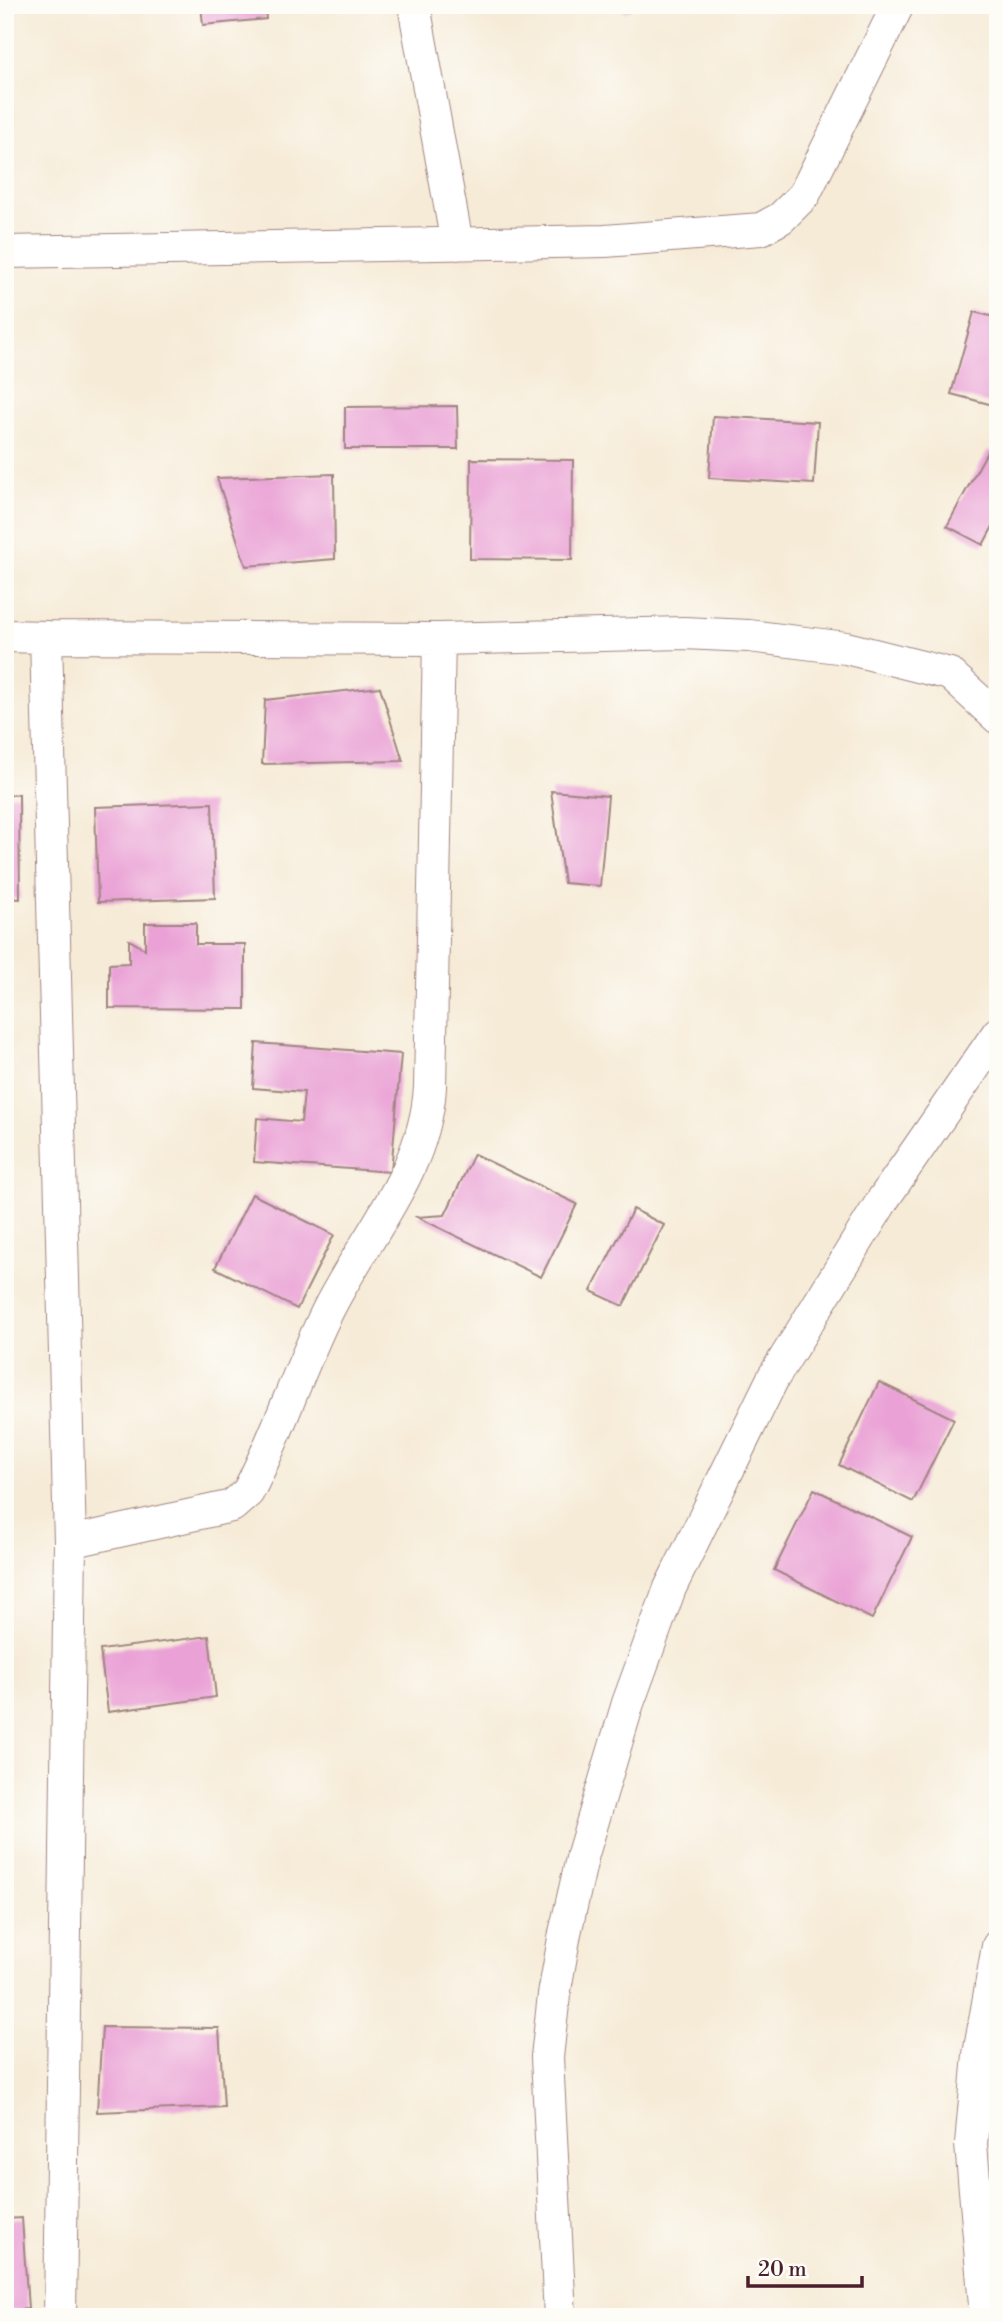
<svg xmlns="http://www.w3.org/2000/svg" width="1003" height="2322" viewBox="0 0 1003 2322" font-family="'Libre Bodoni',serif">
<rect width="100%" height="100%" fill="#fdfcf7"/>
<filter id="ink" filterUnits="userSpaceOnUse"><feTurbulence type="fractalNoise" baseFrequency=".0143" numOctaves="2"/><feDisplacementMap in="SourceGraphic" scale="14" xChannelSelector="R" yChannelSelector="G"/><feConvolveMatrix kernelMatrix="1 2 1 2 8 2 1 2 1" color-interpolation-filters="sRGB"/></filter>
<filter id="wash" filterUnits="userSpaceOnUse"><feTurbulence type="fractalNoise" baseFrequency=".00686" numOctaves="4" result="noise"/><feDisplacementMap in="SourceGraphic" scale="28" xChannelSelector="R" yChannelSelector="G"/><feGaussianBlur stdDeviation="1.57" result="paint"/><feColorMatrix in="noise" values="0 0 0 0 0 0 0 0 0 0 0 0 0 0 0 0 0 1.4 0 .05"/><feComposite in="paint" operator="in"/></filter>
<g filter="url(#wash)">
<rect width="100%" height="100%" fill="#f6ebd7"/>
<g id="blocks">
<path fill="#eaa2d6" d="M201,5H265L266,19L203,25Z
M607,5H629L628,12Z
M974,312L998,318V387L993,405L951,394Z
M457,406L458,449H345V407Z
M713,416L818,422L814,484L709,478Z
M988,450L998,456V517L983,545L947,526Z
M471,459L573,460L572,560L470,559Z
M334,474L335,559L246,566L217,478Z
M380,687L403,761L262,764L265,700Z
M551,791L608,796L600,886L564,883Z
M19,794L20,899L5,898V796Z
M212,803L215,898L98,902L95,807Z
M145,923H196V944H245V1009L109,1008V964L129,963V940L145,949Z
M256,1043L401,1054L391,1172L254,1162L257,1118L301,1122L304,1092L253,1088Z
M474,1154L577,1204L541,1277L417,1217L445,1215Z
M252,1194L334,1235L297,1309L215,1268Z
M633,1209L664,1225L623,1306L591,1291Z
M879,1382L954,1419L913,1502L839,1465Z
M814,1489L912,1537L872,1619L774,1570Z
M209,1636L216,1697L108,1712L100,1650Z
M102,2027L219,2028L224,2107L97,2112Z
M22,2218L28,2309L5,2311V2219Z"/>
</g>
</g>
<g filter="url(#ink)">
<use href="#blocks" fill-opacity="0" stroke="#a08581" stroke-width="2"/>
<g fill="none" stroke-linecap="round" stroke-linejoin="round">
<g stroke="#a08581" stroke-width="34">
<path id="street" d="M414,5L457,244
M5,252L605,241L761,229L781,218L804,195L898,5
M5,636L46,637L70,1542L60,2317
M46,637L439,639L684,633L749,636L846,648L950,674L998,718
M70,1542L232,1506L248,1492C278,1434 298,1371 327,1312C364,1237 425,1173 430,1087L439,639
M560,2317L547,2057L554,1995L565,1933L583,1854L628,1703L670,1588L773,1378L884,1198L998,1033
M986,2317L971,2144L979,2055L998,1946"/>
</g>
<use href="#street" stroke="#fff" stroke-width="32"/>
</g>
</g>
<rect width="1003" height="2322" fill="none" stroke="#fdfcf7" stroke-width="28"/>
<path d="M748 2276v10h114v-10" fill="none" stroke="#4a1f2b" stroke-width="3.5"/>
<text x="758" y="2276" font-size="21" fill="#4a1f2b" stroke="#fdfcf7" stroke-width="5" paint-order="stroke">20 m</text>
</svg>
